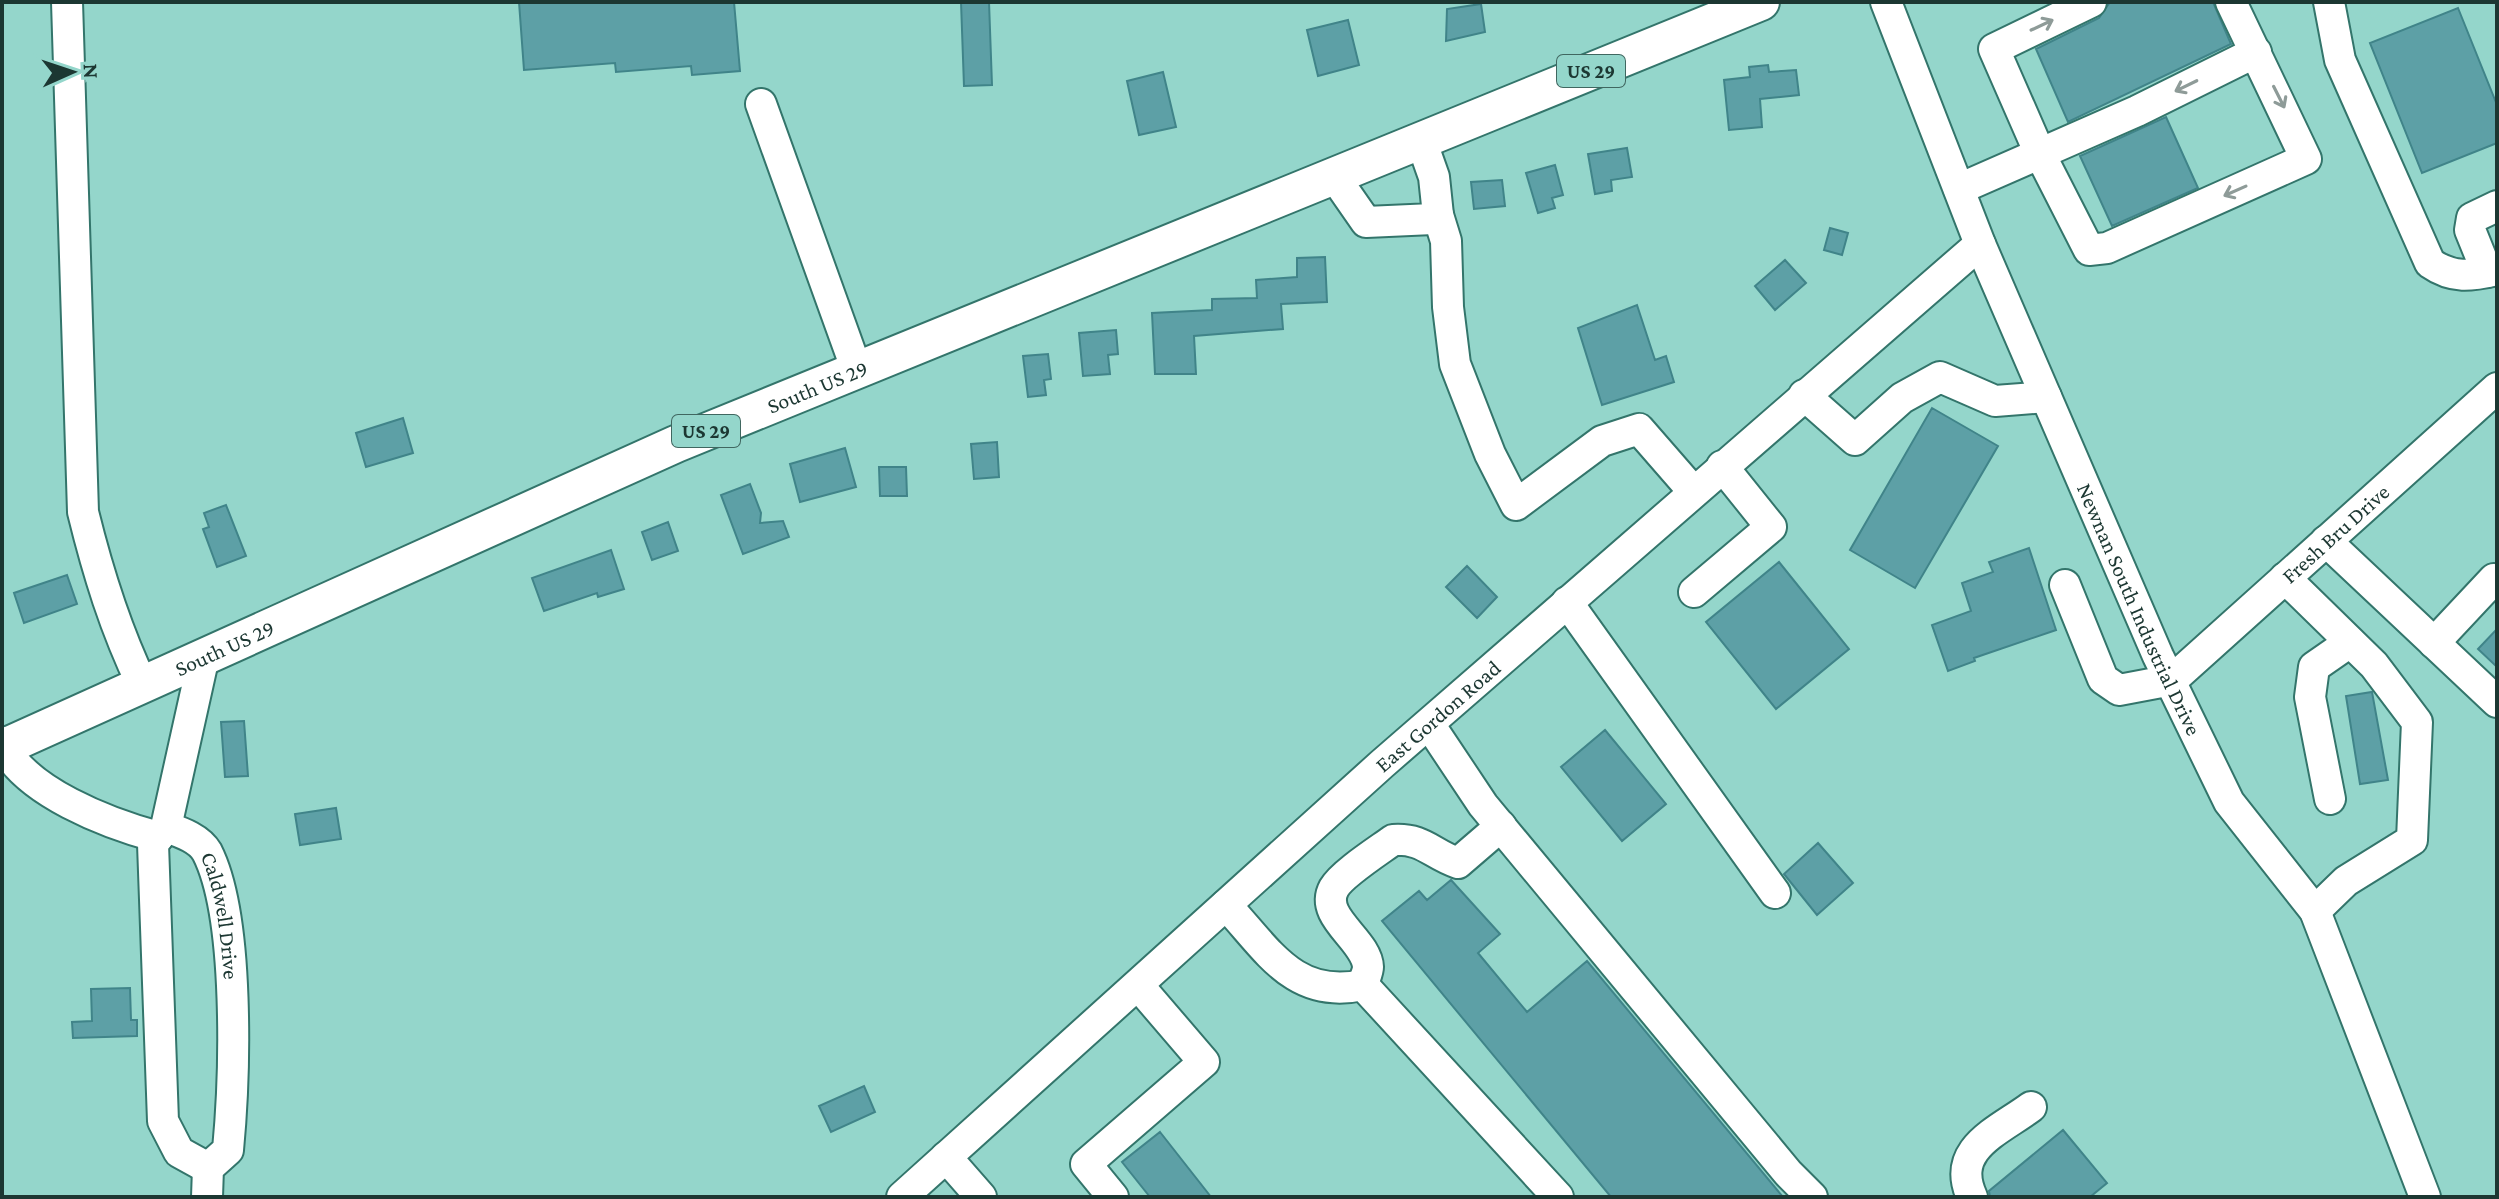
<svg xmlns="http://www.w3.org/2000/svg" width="2499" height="1199" viewBox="0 0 2499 1199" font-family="'Crimson Pro',serif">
<rect width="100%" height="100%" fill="#94d6cb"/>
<path fill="#5da0a6" stroke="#408489" stroke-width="2" d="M519,2H734L740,71L692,75L691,66L616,72L615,63L524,70Z
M961,2H989L992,85L964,86Z
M2110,2H2213L2231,44L2068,122L2036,49L2099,18Z
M1481,4L1485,32L1446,41L1447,9Z
M2458,8L2497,105V143L2422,173L2370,43Z
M1348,20L1359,65L1318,76L1307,30Z
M1768,65L1769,72L1796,70L1799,95L1760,99L1762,127L1729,130L1724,80L1750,77L1749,67Z
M1163,72L1176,127L1139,135L1127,81Z
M2166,117L2198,188L2112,226L2080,156Z
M1627,148L1632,177L1611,180L1612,191L1595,194L1588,154Z
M1555,165L1563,195L1552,198L1555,208L1538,213L1526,173Z
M1502,180L1505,206L1474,209L1471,182Z
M1830,228L1848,233L1842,255L1824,250Z
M1325,257L1327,302L1281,304L1283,329L1194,336L1196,374H1155L1152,313L1212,310V299L1257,298L1256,280L1297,277V258Z
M1785,260L1806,283L1775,310L1755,286Z
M1637,305L1655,360L1666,356L1674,382L1602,405L1578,328Z
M1116,330L1118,354L1108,355L1110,374L1083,376L1079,333Z
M1048,354L1051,379L1044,380L1046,395L1028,397L1023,356Z
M1932,408L1998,446L1915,588L1850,550Z
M403,418L413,453L366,467L356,433Z
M997,442L999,477L974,479L971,444Z
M845,448L856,487L800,502L790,464Z
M879,467H906L907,496H880Z
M750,484L761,513L760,523L783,521L789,537L743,554L721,495Z
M226,505L246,556L217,567L203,529L209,527L204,513Z
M668,522L678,551L652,560L642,532Z
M2029,548L2056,630L1974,658L1975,661L1948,671L1932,625L1971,611L1962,583L1993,572L1989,562Z
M611,550L624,589L598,597L597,593L544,611L532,578Z
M1779,562L1849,649L1776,709L1706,622Z
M1467,566L1497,597L1477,618L1446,587Z
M67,575L77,604L24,623L14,593Z
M2497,629V667L2478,649Z
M2372,692L2388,780L2360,784L2346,696Z
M244,721L248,776L225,777L221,722Z
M1605,730L1666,804L1622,841L1561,767Z
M336,808L341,839L300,845L295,814Z
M1818,843L1853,883L1817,915L1784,874Z
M1451,880L1500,934L1478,953L1527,1012L1587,961L1783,1197H1611L1382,921L1419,891L1427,900Z
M130,988L131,1020H137V1036L73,1038L72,1022L92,1021L91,989Z
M864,1086L875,1112L831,1132L819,1106Z
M2063,1130L2107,1183L2090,1197H1990L1989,1191Z
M1160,1132L1211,1197H1150L1122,1162Z"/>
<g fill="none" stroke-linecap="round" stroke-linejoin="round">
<g stroke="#33756b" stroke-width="34">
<g id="minor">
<path d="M67,2L83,512C98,573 115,628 142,684"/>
<path id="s1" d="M1886,2L1980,244L2158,656L2229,802L2315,911L2425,1197"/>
<path d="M2091,2L1994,49L2040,154L2089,250L2107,248L2306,159L2231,2"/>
<path d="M2329,2L2340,60L2430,263C2453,279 2471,276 2497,270"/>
<path d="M761,104L856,368"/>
<path d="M1334,176L1366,222L1433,219L1438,215L1434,177L1421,140"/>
<path d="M1959,189L2137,111L2256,52"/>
<path d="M1438,215L1446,241L1448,307L1455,364L1490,454L1516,505L1602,441L1639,429L1693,491"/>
<path d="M2487,272L2470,230L2472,218L2497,206"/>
<path d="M1804,395L1855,440L1902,398L1940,377L1995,401L2046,397"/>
<path d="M2326,541L2497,702"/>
<path d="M2285,578L2374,665L2417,722L2412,840L2346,881L2315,911"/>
<path id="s2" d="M2065,585L2103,679L2119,690L2172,680L2497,388"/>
<path d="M1694,592L1771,527L1722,466"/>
<path d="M1567,602L1775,893"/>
<path d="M2434,643L2494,579"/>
<path id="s3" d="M204,656L166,827C180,832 199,838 207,852C240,917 235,1076 228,1150L208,1168L207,1197"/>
<path d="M1429,724L1483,805L1788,1173L1812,1197"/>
<path d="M2,742C23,792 110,824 158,837"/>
<path d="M2330,799L2310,697L2314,667L2350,642"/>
<path d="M166,827L153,844L163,1121L179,1152L208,1168"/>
<path d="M1226,905C1268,950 1294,1000 1363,985L1558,1197"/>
<path d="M1363,985C1364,980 1368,972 1368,967C1367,940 1318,917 1334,888C1342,874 1378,851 1393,840C1424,838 1431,854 1458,863L1501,826"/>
<path d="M946,1157L981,1197"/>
<path id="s4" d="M902,1197L1382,764L1980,244"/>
<path d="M1113,1197L1086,1164L1204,1062L1138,985"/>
<path d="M1972,1197C1950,1149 1997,1132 2031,1107"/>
</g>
</g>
<g stroke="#33756b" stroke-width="40">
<g id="major">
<path id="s5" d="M2,748L676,444L1761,2"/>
</g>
</g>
<use href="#minor" stroke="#fff" stroke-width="30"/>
<use href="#major" stroke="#fff" stroke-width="36"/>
</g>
<defs><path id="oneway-shaft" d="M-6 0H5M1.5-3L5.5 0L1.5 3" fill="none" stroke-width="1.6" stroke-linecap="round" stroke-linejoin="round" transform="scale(2)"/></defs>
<g stroke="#8e9b98">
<use href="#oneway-shaft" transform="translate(2042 25) rotate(-25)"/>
<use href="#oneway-shaft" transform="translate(2186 86) rotate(154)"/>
<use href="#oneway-shaft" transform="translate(2279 97) rotate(63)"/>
<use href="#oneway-shaft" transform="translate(2235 191) rotate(156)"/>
</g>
<g text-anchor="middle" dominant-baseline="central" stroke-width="6" stroke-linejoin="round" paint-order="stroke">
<g fill="#94d6cb" stroke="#406760" stroke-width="2">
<rect x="1557" y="55" width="68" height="32" rx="6"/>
<rect x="672" y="415" width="68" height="32" rx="6"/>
</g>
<g font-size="20" font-weight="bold" fill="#1c3732">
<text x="1591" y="71">US 29</text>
<text x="706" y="431">US 29</text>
</g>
<g font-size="22" fill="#1c3732" stroke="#94d6cb">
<text stroke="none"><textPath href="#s5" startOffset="892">South US 29</textPath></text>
<text stroke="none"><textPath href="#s2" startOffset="394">Fresh Bru Drive</textPath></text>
<text stroke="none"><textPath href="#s1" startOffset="658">Newnan South Industrial Drive</textPath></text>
<text stroke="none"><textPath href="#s5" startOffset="244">South US 29</textPath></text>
<text stroke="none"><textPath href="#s4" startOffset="720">East Gordon Road</textPath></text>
<text stroke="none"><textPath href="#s3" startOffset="290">Caldwell Drive</textPath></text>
</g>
</g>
<rect width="2499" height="1199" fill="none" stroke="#1c3732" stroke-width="8"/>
<g transform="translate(72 72) rotate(87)" stroke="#94d6cb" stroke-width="6" paint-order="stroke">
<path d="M0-6L14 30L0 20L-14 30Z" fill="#1c3732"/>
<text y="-12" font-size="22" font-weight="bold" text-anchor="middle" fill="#1c3732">N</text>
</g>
</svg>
